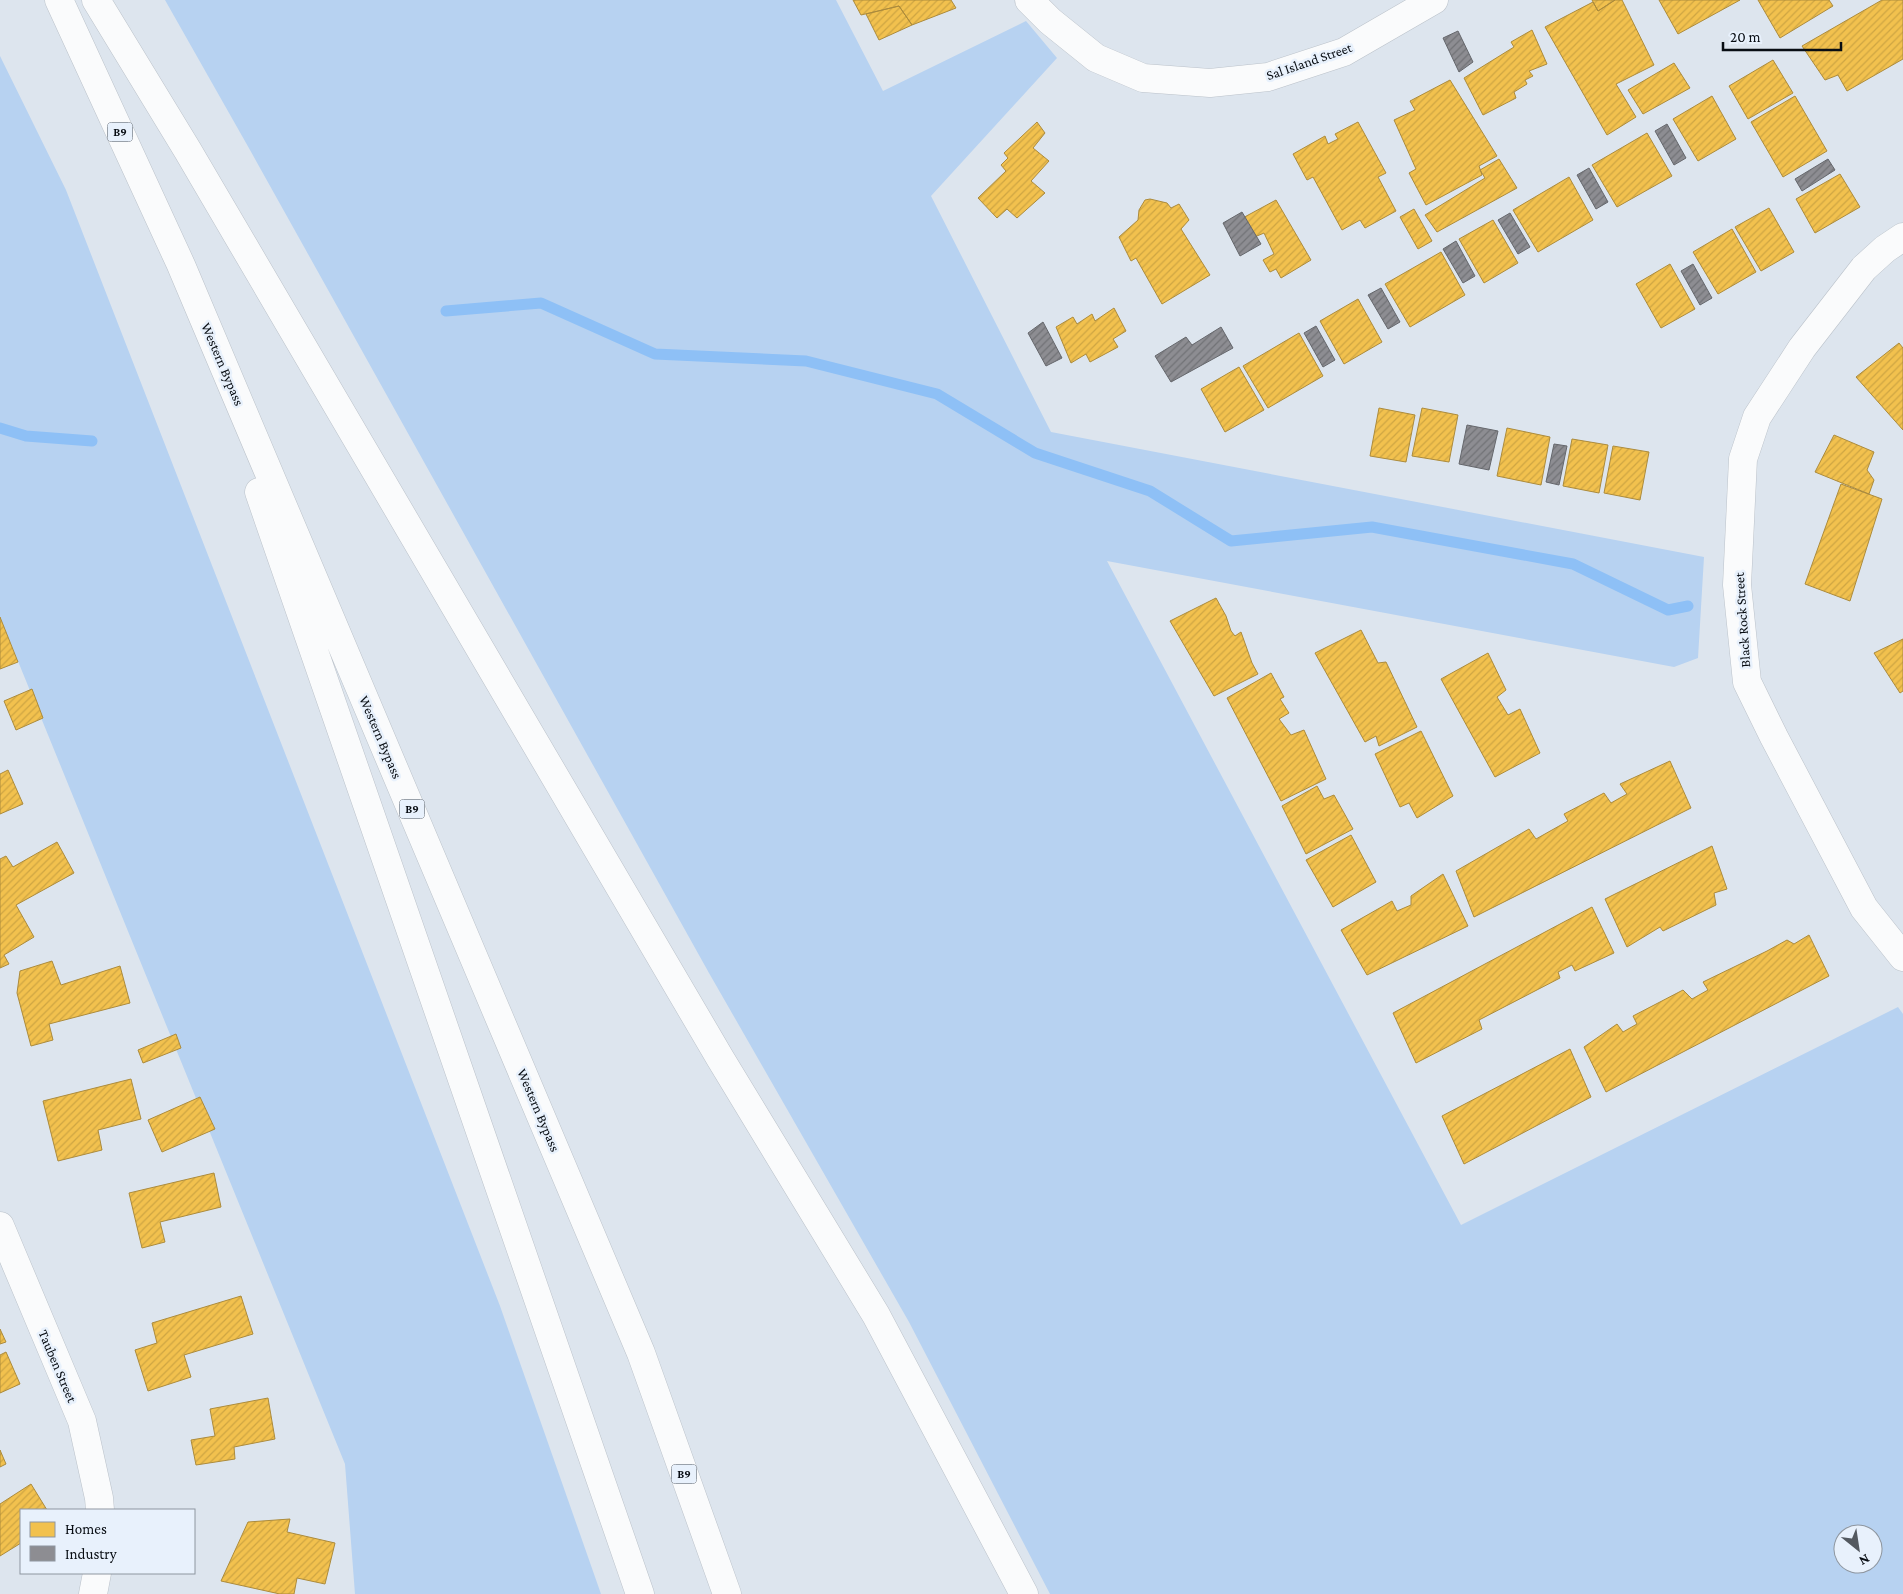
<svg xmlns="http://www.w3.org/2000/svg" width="1903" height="1594" viewBox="0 0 1903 1594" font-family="'Crimson Pro',serif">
<defs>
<pattern id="homes-hatch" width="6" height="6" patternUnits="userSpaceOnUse" patternTransform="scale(1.25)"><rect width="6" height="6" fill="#f2c14e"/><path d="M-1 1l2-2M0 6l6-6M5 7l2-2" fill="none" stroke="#cea543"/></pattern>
<pattern id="industry-hatch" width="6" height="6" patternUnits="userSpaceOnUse" patternTransform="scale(1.25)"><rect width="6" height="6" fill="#8d8d92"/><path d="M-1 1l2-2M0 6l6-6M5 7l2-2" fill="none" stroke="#717276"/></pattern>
</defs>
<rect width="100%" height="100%" fill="#dde5ee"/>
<path fill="#b7d2f1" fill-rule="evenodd" d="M165,0H836L883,91L1026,21L1057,58L931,196L1051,432L1704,557L1698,658L1674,667L1107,561L1461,1225L1898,1007L1903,1014V1594H1050L909,1322L709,973L250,150ZM1843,1534H1873V1564H1843Z
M0,56L66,190L500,1306L601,1594H355L345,1464L0,617Z"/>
<path fill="url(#homes-hatch)" stroke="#ac8b3c" d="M853,0H951L956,8L912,25L899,6L861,15Z
M1592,0H1615L1598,11Z
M1615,0H1622L1654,65L1616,84L1636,117L1607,135L1545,27L1593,2L1598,11Z
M1659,0H1740L1678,34Z
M1758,0H1829L1833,6L1780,38Z
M1882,0H1903V59L1847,91L1838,75L1825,80L1802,46Z
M899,6L912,25L879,40L866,14Z
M1532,30L1547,64L1529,71L1533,76L1525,80L1527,84L1514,92L1516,98L1483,115L1464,78L1514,47L1511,42Z
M1773,60L1793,93L1748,119L1729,86Z
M1674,63L1690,88L1643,114L1628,90Z
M1450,80L1497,156L1479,166L1482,175L1426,205L1409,173L1416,169L1394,120L1415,110L1410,101Z
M1712,96L1736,139L1698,161L1673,119Z
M1795,96L1827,151L1783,177L1751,122Z
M1037,122L1045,133L1033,148L1049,161L1031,181L1045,193L1017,218L1007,209L997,218L978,198L1006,171L1001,165L1008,158L1004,153Z
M1358,122L1386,173L1378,177L1396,211L1365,228L1360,220L1342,230L1313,177L1307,180L1293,154L1325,136L1328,144L1338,139L1335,134Z
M1647,133L1672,176L1617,207L1592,165Z
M1499,159L1517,188L1437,232L1425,215L1485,178L1480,170Z
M1840,174L1860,207L1815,233L1796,199Z
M1569,177L1593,220L1538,252L1513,210Z
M1150,199L1167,203L1171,208L1179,204L1189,220L1181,229L1210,275L1162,304L1136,258L1131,261L1119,237L1138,220L1139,210L1145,200Z
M1276,200L1311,260L1281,278L1276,269L1270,272L1263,260L1274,254L1264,233L1250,239L1239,220Z
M1769,208L1794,252L1761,271L1735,227Z
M1414,209L1432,241L1418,249L1400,217Z
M1493,220L1518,263L1484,283L1459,239Z
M1732,229L1756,272L1718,294L1693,252Z
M1441,252L1465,295L1410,327L1385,284Z
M1670,264L1695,309L1661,328L1636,284Z
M1358,299L1382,342L1344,364L1320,321Z
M1114,308L1126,331L1113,339L1118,347L1090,362L1086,354L1071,363L1056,327L1073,317L1077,324L1092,314L1095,321Z
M1299,333L1323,376L1268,408L1243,366Z
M1899,343L1903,348V430L1856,377Z
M1239,367L1264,410L1225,432L1201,389Z
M1379,408L1415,415L1406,462L1370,456Z
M1422,408L1458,415L1449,462L1412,456Z
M1507,428L1550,437L1541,485L1497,476Z
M1834,435L1874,452L1867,470L1874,480L1869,494L1815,472Z
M1572,439L1608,445L1599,493L1563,486Z
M1613,446L1649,452L1640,500L1604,493Z
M1841,484L1882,499L1850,601L1805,584Z
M1216,598L1226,616L1231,631L1235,636L1241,632L1252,663L1258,674L1214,696L1170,621Z
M0,617L18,662L0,669Z
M1361,630L1378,663L1386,662L1417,727L1379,746L1376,736L1365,742L1315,653Z
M1903,639V691L1900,693L1874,653Z
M1488,653L1506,690L1497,697L1508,715L1520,709L1540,753L1495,777L1441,679Z
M1271,673L1284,697L1280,699L1289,713L1279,719L1291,735L1304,730L1326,779L1281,801L1227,698Z
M32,689L43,718L16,730L4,701Z
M1421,731L1453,796L1417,818L1409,803L1400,807L1375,754Z
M1670,761L1691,808L1474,917L1456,871L1529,829L1536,839L1568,821L1564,814L1604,793L1611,803L1627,794L1620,784Z
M8,770L23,804L0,814V774Z
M1317,786L1324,799L1334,795L1353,829L1306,854L1282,806Z
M1351,835L1376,882L1333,907L1306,860Z
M57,842L74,873L16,905L34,937L4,955L9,964L0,968V859L6,856L13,867Z
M1712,846L1727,889L1714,893L1716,905L1663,931L1660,927L1627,947L1605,899Z
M1443,874L1468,926L1367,975L1341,930L1392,901L1397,911L1411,905V896Z
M1592,907L1614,953L1575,971L1572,965L1558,972L1560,978L1479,1020L1482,1029L1416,1063L1393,1013Z
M1809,935L1829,976L1606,1092L1584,1047L1617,1024L1623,1032L1637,1024L1633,1016L1683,990L1692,999L1708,990L1703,982L1767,951L1787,940L1794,944Z
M52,961L61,985L120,966L130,1003L49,1024L53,1040L31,1046L17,993L20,971Z
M176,1034L181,1048L143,1063L138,1050Z
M1570,1049L1591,1097L1464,1164L1442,1116Z
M131,1079L141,1119L98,1130L102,1150L58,1161L43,1101Z
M200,1097L215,1129L162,1152L148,1120Z
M214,1173L221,1207L160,1222L165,1242L142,1248L129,1193Z
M241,1296L253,1334L184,1355L191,1377L148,1391L135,1350L157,1343L152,1323Z
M0,1329L6,1342L0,1344Z
M6,1352L20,1384L0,1393V1355Z
M268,1398L275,1439L234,1447L235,1459L196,1465L191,1440L215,1436L210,1409Z
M0,1450L6,1464L0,1467Z
M31,1484L47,1510H21V1543L0,1556V1504Z
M290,1519L287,1532L335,1543L325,1584L297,1578L294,1594H280L221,1581L248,1522Z"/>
<path fill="url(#industry-hatch)" stroke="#65676c" d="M1458,31L1473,62L1459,72L1443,38Z
M1667,124L1686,158L1674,165L1655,131Z
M1828,159L1835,170L1802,191L1795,179Z
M1589,168L1608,202L1596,209L1577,175Z
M1242,212L1261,244L1240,256L1223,223Z
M1510,213L1530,247L1518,254L1498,220Z
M1456,241L1475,276L1463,283L1443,249Z
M1693,264L1712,298L1700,305L1681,271Z
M1381,288L1400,322L1388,329L1368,295Z
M1043,322L1062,358L1046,366L1028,333Z
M1316,326L1335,360L1323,367L1304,333Z
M1221,327L1233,348L1171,382L1155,356L1186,337L1192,345Z
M1467,425L1498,431L1489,470L1459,464Z
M1554,444L1567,446L1559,485L1546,482Z"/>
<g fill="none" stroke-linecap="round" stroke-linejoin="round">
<path stroke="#8ec0f6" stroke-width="11" d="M446,311L541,303L655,354L806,361L937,394L1035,453L1150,491L1231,541L1372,527L1573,564L1668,610L1688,606
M0,428L26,436L92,441"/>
<g stroke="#bbc2ca" stroke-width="29">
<path id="minor" d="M1029,0L1050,21L1096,58L1143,78L1210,83L1268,77L1344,52L1434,0
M1903,237L1885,249L1864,268L1802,348L1757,417L1743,459L1737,585L1747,682L1774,737L1864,908L1903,957
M0,1226L82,1421L99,1498L100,1510
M93,1594L97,1573"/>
</g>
<g stroke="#bbc2ca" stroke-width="29">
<path id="trunk" d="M59,0L181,265L641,1353L727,1594
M96,0L188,151L720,1058L876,1315L1024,1594
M259,492L640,1594"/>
</g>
<use href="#minor" stroke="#fafbfc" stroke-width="28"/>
<use href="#trunk" stroke="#fafbfc" stroke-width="28"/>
</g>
<g text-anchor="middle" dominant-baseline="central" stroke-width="5" stroke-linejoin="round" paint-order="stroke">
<g fill="#e8f1fc" stroke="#4b5159" stroke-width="1">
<rect x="107.5" y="122.5" width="25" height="19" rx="4"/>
<rect x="399.5" y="799.5" width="25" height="19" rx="4"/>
<rect x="671.5" y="1464.5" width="25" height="19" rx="4"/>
</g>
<g font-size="12" font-weight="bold" fill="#080d13">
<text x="120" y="132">B9</text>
<text x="412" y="809">B9</text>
<text x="684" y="1474">B9</text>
</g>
<g font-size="14" fill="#080d13" stroke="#e8f1fc">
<text transform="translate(1309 61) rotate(-19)">Sal Island Street</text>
<text transform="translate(223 364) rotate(67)">Western Bypass</text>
<text transform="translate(1742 620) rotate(-94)">Black Rock Street</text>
<text transform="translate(381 737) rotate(67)">Western Bypass</text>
<text transform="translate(539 1110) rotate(67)">Western Bypass</text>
<text transform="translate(58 1366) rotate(67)">Tauben Street</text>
</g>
</g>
<rect x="20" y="1509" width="175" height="65" fill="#e8f1fc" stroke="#8e969f"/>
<rect x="30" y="1522" width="25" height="15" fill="#f2c14e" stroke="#8e969f"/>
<text x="65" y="1534" font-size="15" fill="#080d13">Homes</text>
<rect x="30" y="1546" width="25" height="15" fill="#8d8d92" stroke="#8e969f"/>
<text x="65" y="1559" font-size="15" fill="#080d13">Industry</text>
<g transform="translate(1858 1549) rotate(150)"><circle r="24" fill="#e8f1fc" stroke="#8e969f"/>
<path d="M0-4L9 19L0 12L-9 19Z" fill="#535960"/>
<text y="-8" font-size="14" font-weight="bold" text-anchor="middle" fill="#080d13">N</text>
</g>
<path d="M1723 42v8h118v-8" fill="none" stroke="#080d13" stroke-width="2.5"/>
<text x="1730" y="42" font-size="15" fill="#080d13" stroke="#e8f1fc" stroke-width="4" paint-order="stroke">20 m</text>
</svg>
